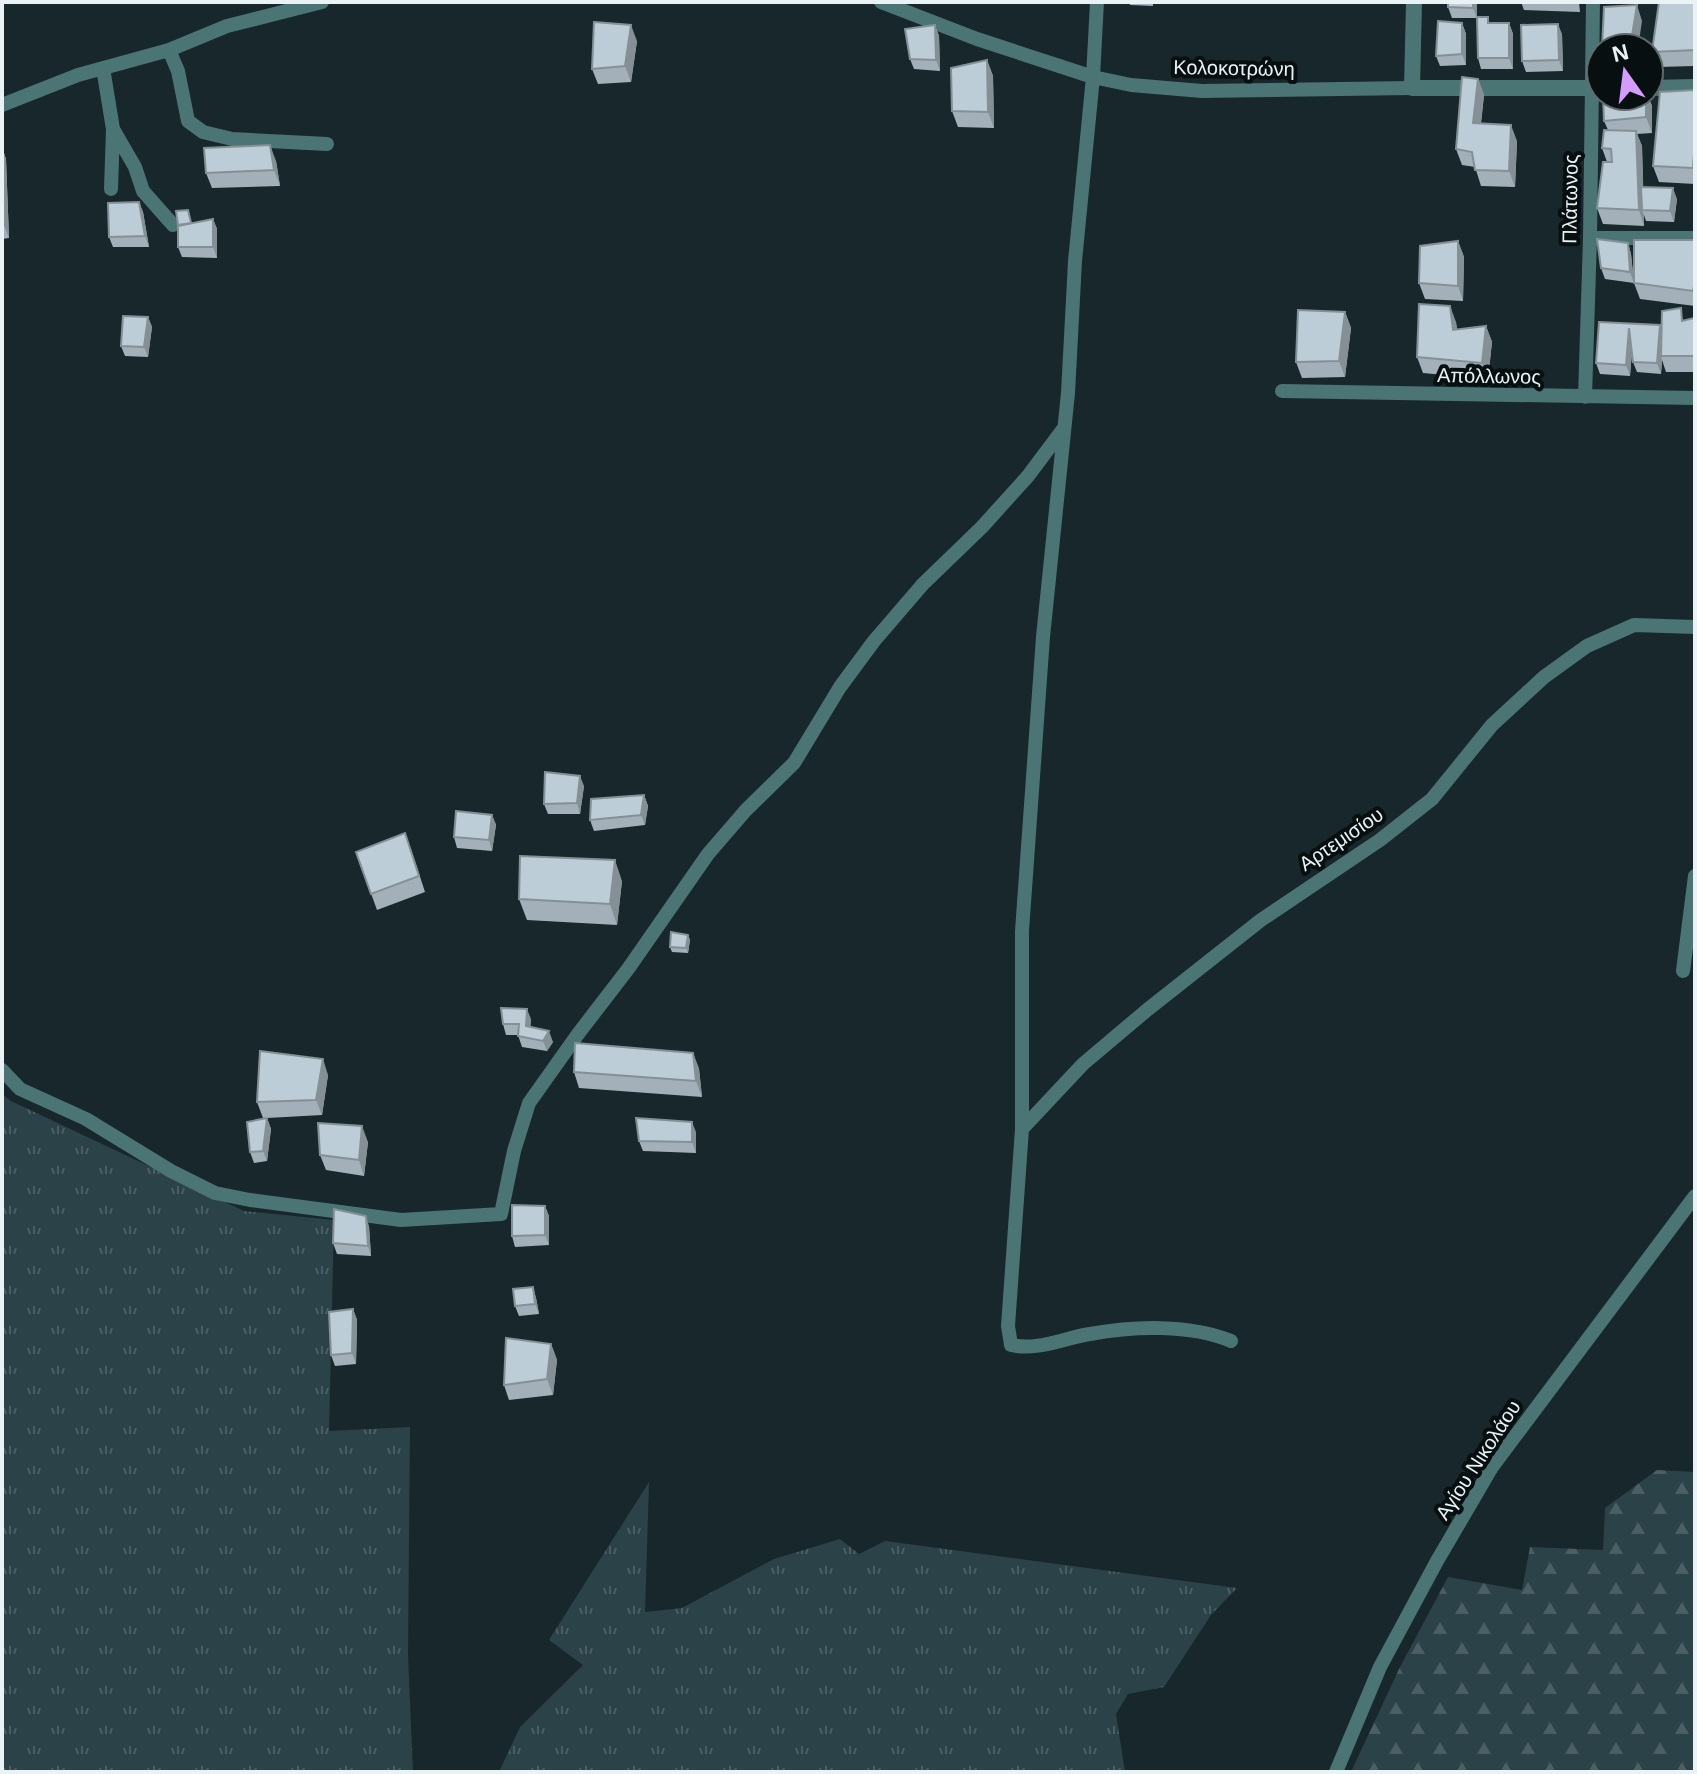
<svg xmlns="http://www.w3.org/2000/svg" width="1697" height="1774" viewBox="0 0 1697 1774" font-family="Helvetica,sans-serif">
<defs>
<pattern id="grass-tufts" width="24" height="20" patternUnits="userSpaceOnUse" patternTransform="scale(2)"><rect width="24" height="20" fill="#2b4248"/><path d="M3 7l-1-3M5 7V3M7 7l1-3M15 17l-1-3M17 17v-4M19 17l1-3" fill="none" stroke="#4a5e63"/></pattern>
<pattern id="forest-firs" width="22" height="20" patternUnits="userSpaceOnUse" patternTransform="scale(2)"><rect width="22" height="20" fill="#2b4248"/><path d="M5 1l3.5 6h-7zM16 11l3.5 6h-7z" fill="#4a5e63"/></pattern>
</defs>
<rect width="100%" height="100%" fill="#18272b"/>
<path fill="url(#grass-tufts)" d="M2,1094L11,1101L244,1211L334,1220L329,1431L410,1427L408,1654L413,1772H2Z
M649,1482L645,1612L682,1608L774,1559L840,1539L859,1554L885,1541L1237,1588L1211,1615L1164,1687L1128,1694L1116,1714L1125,1772H499L520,1727L583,1665L549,1640Z"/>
<path fill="url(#forest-firs)" d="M1657,1470L1695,1472V1772H1351L1400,1667L1448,1577L1522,1590L1530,1547L1603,1550L1605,1508Z"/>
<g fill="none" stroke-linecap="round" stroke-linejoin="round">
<path stroke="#4b7475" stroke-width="14" d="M881,2L977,39L1093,77L1131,85L1202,91L1412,88
M1097,2L1093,77L1075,261L1068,393L1043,637L1022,931V1129L1008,1326L1011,1345C1038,1351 1064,1338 1090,1334C1134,1326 1190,1324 1231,1341
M169,50L178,71L188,121L203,132L232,139L327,144
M103,68L113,129L111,189
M2,105L78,75L169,50L227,26L322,2
M113,129L135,167L143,191L173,225
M1590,238H1695
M1282,391L1695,398
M1585,397L1590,238L1593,2
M1683,971L1695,876
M2,1070L20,1089L86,1119L171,1171L215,1193L250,1200L401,1220L501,1214L514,1151L529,1103L578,1034L628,969L708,854L746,810L794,763L840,687L874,641L923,584L982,527L1028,476L1064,428
M1022,1129L1083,1064L1147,1010L1261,920L1380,840L1432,799L1492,725L1544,677L1587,646L1634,625L1695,627
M1336,1772L1380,1667L1437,1561L1492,1467L1695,1196"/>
<path stroke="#4b7475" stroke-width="16" d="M1414,2L1412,88H1601
M1649,88L1695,87"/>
</g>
<path fill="#a3b0b9" d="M1129,2H1153V6L1130,5Z
M1448,2H1477V18H1452L1448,7Z
M1521,2H1579L1580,12L1524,10Z
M1695,3V66L1658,67L1652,52Z
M1462,23L1466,34V65L1440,66L1436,56Z
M1490,23H1509L1513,34V69H1481L1478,58Z
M935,25L939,36L940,71L914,69L910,59Z
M1562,34L1563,71L1526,72L1522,61Z
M637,41L631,82L598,84L592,69Z
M987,60L993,76L994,128L958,127L952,111Z
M1478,79L1484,95L1481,124L1517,141L1515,187L1481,186L1475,167L1462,165L1456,149Z
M1695,90V184L1659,182L1653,166Z
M1603,96H1648L1652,106V133L1637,134L1642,146L1643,187L1677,199L1674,222L1646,221L1644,215V226L1603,224L1597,208L1607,162L1602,148L1608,130L1604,121Z
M2,147L6,159L9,238L2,239Z
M276,161L280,186L212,188L206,173Z
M139,202L143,212L149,247H113L109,237Z
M176,211L192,223L213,219L217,229V258L182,257L178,247V226Z
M1695,240V306L1640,299L1634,283Z
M1458,241L1464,257L1463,301L1425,299L1419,283Z
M1628,243L1631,254L1634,283L1605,279L1601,268Z
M1345,312L1351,328L1345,377L1302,378L1296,362Z
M148,317L152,327L148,357L125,356L121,346Z
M1685,320H1695V372H1666L1662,360L1661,374L1637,372L1633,362L1632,352L1630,376L1600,374L1596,363L1660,325L1661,330Z
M1456,322L1457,330L1486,326L1492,342L1488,379L1423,373L1417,357Z
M584,786L580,814H548L544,804Z
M644,795L648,806L645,825L594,831L590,820Z
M492,815L496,825L492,851L457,848L454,837Z
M411,849L425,892L377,910L356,852Z
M622,881L617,925L527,920L519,899Z
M688,935L690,940L688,953L672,952L670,947Z
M531,1019L530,1027L553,1042L547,1051L522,1047L518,1035H506L503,1024Z
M693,1053L699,1069L702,1097L579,1088L574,1072Z
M328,1075L322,1115L267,1118L271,1129L267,1161L254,1163L250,1152L263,1118L257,1102Z
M696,1132V1153L643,1151L639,1141Z
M368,1142L364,1176L326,1170L320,1155Z
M545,1206L549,1216V1245L515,1247L512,1236Z
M369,1226L371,1256L337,1254L333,1243Z
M533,1287L536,1298L539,1314L519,1316L515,1306Z
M353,1309L357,1320L356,1364L335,1366L331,1355Z
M551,1344L557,1360L553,1395L509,1400L504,1385Z"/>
<path fill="#849096" d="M1473,2H1477V18L1473,8Z
M1637,5L1642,21L1638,48H1630Z
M1462,23L1466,34V65L1462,54Z
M1509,23L1513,34V69L1509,58Z
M1558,24L1562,34L1563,71L1559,60Z
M631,25L637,41L631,82L625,66Z
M935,25L939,36L940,71L936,60Z
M987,60L993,76L994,128L988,112Z
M1478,79L1484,95L1479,139L1473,123Z
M1646,96H1648L1652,106V133L1646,117Z
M1511,125L1517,141L1515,187L1509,171Z
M1636,131L1642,146L1644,210H1642L1644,215V226L1639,210Z
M270,145L276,161L280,186L274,170Z
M2,147L6,159L9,238L3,223Z
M1673,188L1677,199L1674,222L1670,211Z
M139,202L143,212L149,247L145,236Z
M213,219L217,229V258L213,247Z
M1458,241L1464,257L1463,301L1458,286Z
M1628,243L1631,254L1634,283L1630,272Z
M1450,306L1456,322L1459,346L1453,330Z
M1345,312L1351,328L1345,377L1339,361Z
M148,317L152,327L148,357L144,347Z
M1660,325L1664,336L1661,356L1662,360L1661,374L1657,363Z
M1486,326L1492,342L1488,379L1482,363Z
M1629,328L1633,339L1630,376L1626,365Z
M580,776L584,786L580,814L577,803Z
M644,795L648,806L645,825L641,815Z
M492,815L496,825L492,851L489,840Z
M615,860L622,881L617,925L610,904Z
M688,935L690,940L688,953L686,948Z
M527,1009L531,1019L530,1037L526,1026Z
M549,1031L553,1042L547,1051L543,1041Z
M693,1053L699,1069L702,1097L696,1081Z
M323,1059L328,1075L322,1115L316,1100Z
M267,1118L271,1129L267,1161L263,1151Z
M692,1122L696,1132V1153L692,1142Z
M362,1126L368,1142L364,1176L359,1160Z
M545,1206L549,1216V1245L545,1235Z
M366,1216L369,1226L371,1256L368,1246Z
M533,1287L536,1298L539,1314L535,1304Z
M353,1309L357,1320L356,1364L352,1353Z
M551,1344L557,1360L553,1395L547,1379Z"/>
<path fill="#bdcdd7" stroke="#849096" stroke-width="2" d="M1448,2H1473V8L1448,7Z
M1659,2L1695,3V50L1652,52Z
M1637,5L1630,48H1602L1604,7Z
M1477,17H1488V23H1509V58H1478Z
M1438,21L1462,23V54L1436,56Z
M594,22L631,25L625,66L592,69Z
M1558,24L1559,60L1522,61L1521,25Z
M935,25L936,60L910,59L905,29Z
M987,60L988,112L952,111L951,68Z
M1462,77L1478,79L1473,123L1511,125L1509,171L1475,170L1472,152L1456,149Z
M1695,90V138L1693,168L1653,166L1660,92Z
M1603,96H1646V117L1604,121Z
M1604,130L1636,131L1639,210L1597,208L1603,162H1612L1611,149L1602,148Z
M270,145L274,170L206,173L204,148Z
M1641,187L1673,188L1670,211L1642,210Z
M139,202L145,236L109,237L108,203Z
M188,210L191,223L178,225L176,211Z
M213,219V247H178V226Z
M1597,239L1628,243L1630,272L1601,268Z
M1634,240H1695V282L1693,291L1634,283Z
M1458,241V286L1419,283L1420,246Z
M1419,304L1450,306L1453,330L1486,326L1482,363L1417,357Z
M1681,308L1682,321L1694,318L1695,356H1661L1662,311Z
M1298,310L1345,312L1339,361L1296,362Z
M123,316L148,317L144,347L121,346Z
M1599,322L1660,325L1657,363L1633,362L1629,328L1626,365L1596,363Z
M545,772L580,776L577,803L544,804Z
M644,795L641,815L590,820L591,799Z
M456,811L492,815L489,840L454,837Z
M405,833L419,876L371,894L356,852Z
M520,856L615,860L610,904L519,899Z
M671,932L688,935L686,948L670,947Z
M501,1008L527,1009L526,1026L549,1031L543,1041L518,1036L519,1024H503Z
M575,1043L693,1053L696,1081L574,1072Z
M260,1051L323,1059L316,1100L257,1102Z
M267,1118L263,1151L250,1152L247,1122Z
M636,1118L692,1122V1142L639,1141Z
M318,1123L362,1126L359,1160L320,1155Z
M512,1205L545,1206V1235L512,1236Z
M334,1209L366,1216L368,1246L333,1243Z
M533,1287L535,1304L515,1306L513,1289Z
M353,1309L352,1353L331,1355L329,1312Z
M506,1338L551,1344L547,1379L504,1385Z"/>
<g text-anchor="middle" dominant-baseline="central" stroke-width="8" stroke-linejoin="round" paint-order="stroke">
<g font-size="20" fill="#e9f3f6" stroke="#080f10">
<text transform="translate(1234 68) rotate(1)">Κολοκοτρώνη</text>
<text transform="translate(1570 199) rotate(-89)">Πλάτωνος</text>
<text transform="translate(1489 376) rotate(1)">Απόλλωνος</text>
<text transform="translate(1341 839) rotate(-34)">Αρτεμισίου</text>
<text transform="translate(1478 1460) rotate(-57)">Αγίου Νικολάου</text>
</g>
</g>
<rect width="1697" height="1774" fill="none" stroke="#e9f3f6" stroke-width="8"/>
<g transform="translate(1625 72) rotate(346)"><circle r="38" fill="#080f10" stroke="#626a6c" stroke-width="2"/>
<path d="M0-6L14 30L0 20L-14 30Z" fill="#d49cfc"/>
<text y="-12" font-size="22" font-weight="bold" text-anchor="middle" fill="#e9f3f6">N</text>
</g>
</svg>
